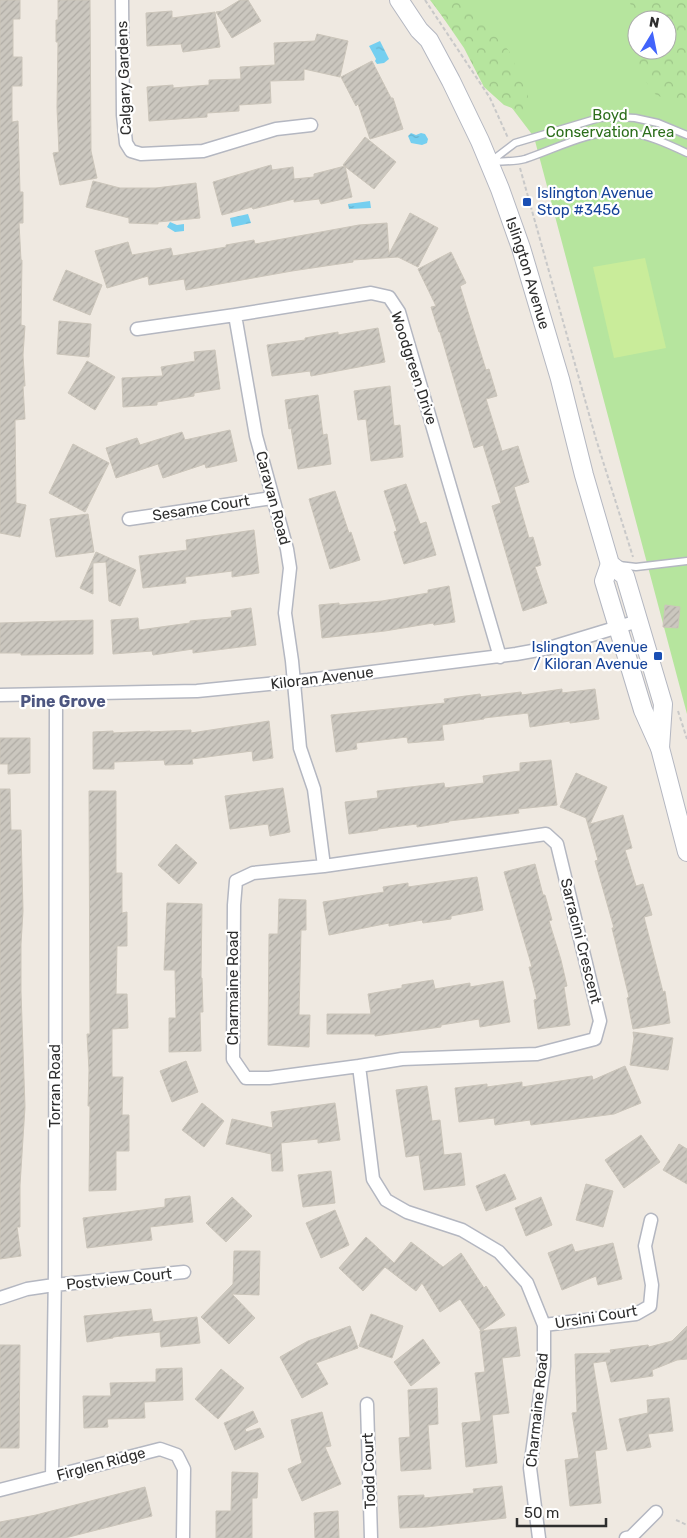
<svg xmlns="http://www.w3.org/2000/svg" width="687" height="1538" viewBox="0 0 687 1538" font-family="Rubik,sans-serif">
<defs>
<pattern id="forest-crowns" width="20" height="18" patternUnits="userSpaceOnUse" patternTransform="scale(1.25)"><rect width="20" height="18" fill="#b6e59e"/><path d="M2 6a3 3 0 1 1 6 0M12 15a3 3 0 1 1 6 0" fill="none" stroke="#9dc588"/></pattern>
<pattern id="water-ripples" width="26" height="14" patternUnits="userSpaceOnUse" patternTransform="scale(1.25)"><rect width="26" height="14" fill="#75cff0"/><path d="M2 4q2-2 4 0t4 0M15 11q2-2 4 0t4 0" fill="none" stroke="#66b2ce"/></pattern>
<pattern id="building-hatch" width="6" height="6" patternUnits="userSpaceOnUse" patternTransform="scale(1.25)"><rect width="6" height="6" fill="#cbc7bf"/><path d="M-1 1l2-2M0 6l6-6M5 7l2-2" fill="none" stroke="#afaba4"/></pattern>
</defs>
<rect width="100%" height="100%" fill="#efe9e1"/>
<path fill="#b6e59e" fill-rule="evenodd" d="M430,0H687V714L534,137ZM637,20H667V50H637Z"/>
<path fill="url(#forest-crowns)" d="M431,0H465L509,51L528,94L527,114L504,105L484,87L464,48Z
M628,0H687V107L656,95L637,70V50H667V20H637V15Z"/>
<path fill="#c9ec9a" d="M645,258L666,348L614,358L593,267Z"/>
<path fill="url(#water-ripples)" d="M380,41L389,59L384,63L377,64L375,61L376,59L369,46Z
M411,133L416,135L421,133L425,134L428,139L427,143L422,145L411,143L408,136Z
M370,201L371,208L349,209L348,204Z
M248,214L251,223L232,227L230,218Z
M170,222L177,225L184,224V231L175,232L167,227Z"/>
<path fill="url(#building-hatch)" stroke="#cbc5ba" d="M0,0H20V19H13V57H22V86H12V122L18,121L20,192H23V223H19L21,260H22L21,325L25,326L23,355L25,386H23L25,419L15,420L16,503L26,505L20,537L0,533Z
M58,0H90L91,151L97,178L60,185L53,153L59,152L57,108L58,42H56V20H58Z
M240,0H248L261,21L232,38L216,12L222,11Z
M172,11V18L215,12L220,47L183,52L181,44L147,46L146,13Z
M317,34L348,41L340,77L304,69V80L270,81L271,103L239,105V111L207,113V117L149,121L147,87L173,85V88L209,85V80L241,79L240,67L275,65L274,43L315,41Z
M372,61L391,98H393L403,129L370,139L358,104L356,106L341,77Z
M365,137L396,162L374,189L343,165Z
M271,165L272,170L293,167L294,179L314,177V174L345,166L352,197L321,204L319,199L294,202V199L253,209L252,207L222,215L213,182Z
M93,181L120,188H156L196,183L200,218L158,222V224L129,223V218L86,207Z
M410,213L438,228L418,267L398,257L353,260V262L332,265L292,271L186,290L184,279L149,285L148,276L107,288L95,251L128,242L132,255L171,248L173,256L226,247V245L254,240L255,244L359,225L387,223L389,254Z
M451,252L466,283L460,286L486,370L489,369L497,396L486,399L502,451L518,446L529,482L514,487L529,538L533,537L541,565L535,567L547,603L523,611L492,506L501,503L483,445L474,448L440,332H439L431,307L436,306L418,269Z
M66,270L102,285L90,315L53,300Z
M59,321L91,324L89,357L57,354Z
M378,328L385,362L311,376L310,371L272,376L267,345L305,340V338L338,332V335Z
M215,350L220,389L194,393V396L157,402V405L123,407L122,378L163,376L161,367L195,361L194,352Z
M87,361L115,377L95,410L68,393Z
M390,386L394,426L400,425L403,457L371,461L366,419L358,420L354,391Z
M318,395L323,435L327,434L331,464L298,469L291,428L289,429L285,400Z
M230,430L237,461L206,468L205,464L163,478L158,464L116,478L106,448L137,438L140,445L182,432L185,440Z
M73,444L109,463L85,512L49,493Z
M406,484L420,524L426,522L436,555L404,564L394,532L397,531L384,491Z
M335,491L349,533L351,532L360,560L330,569L309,499Z
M88,514L94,552L56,557L50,519Z
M254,530L259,573L232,577V571L185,577L186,583L143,588L139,556L187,550L186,540Z
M96,552L136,570L120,606L109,601L106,562L93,563V594L80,588Z
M449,586L455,622L434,625L433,623L385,631L322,638L319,605L339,603V605L382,601L428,593V590Z
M665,605L680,607L678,628L663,627Z
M251,608L256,645L193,653V649L153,655L152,651L113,654L111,620L138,618L139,630L190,623V621L232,617L231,611Z
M93,620V654L21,655V653H0V623Z
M562,689V693L595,689L599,719L570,723V721L530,727L528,713L484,718V719L442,725L444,740L408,743L407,737L356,743L357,749L336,752L331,715L445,703L444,699L480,694L481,697L521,692L522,695Z
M269,721L273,758L253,761L252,751L192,759L193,764L165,765L164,760L114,762V769H93V732L113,731V733L150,731V732L191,730V733Z
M0,738H30V773L8,774V764H0Z
M551,760L557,805L518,809L519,813L449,821V822L417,827V824L378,829V830L349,834L345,802L378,798L377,791L444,783L445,788L484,783L483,776L520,771V763Z
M576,773L607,787L590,824L623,815L632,848L625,850L636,886L643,884L652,915L644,917L663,992L665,991L670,1023L633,1029L627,998L629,997L612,928H614L595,861L598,860L586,818L560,807Z
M283,788L290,832L270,836L268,824L230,829L225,796Z
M0,789H10L11,830H21L23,911L21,944V992L25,1107L20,1185V1227H17L21,1256L0,1259Z
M89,791H116V873H122V913L127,912V946H117L116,994H127L128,1028L112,1029V1077H123L122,1115H129V1151H116V1190L89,1191L90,1106H88L89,1070L87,1034H90Z
M176,844L197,863L179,884L158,865Z
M535,864L543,895H545L552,920L549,921L561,960L567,986L564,987L570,1025L538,1029L534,1000L537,999L529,967H532L504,872Z
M477,877L483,910L451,916V919L423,923L422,920L389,926V923L329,935L323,902L384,892L383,887L408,883V887Z
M279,899L306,900V930H301L299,1015H310L309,1047L268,1045L269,934H278Z
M167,903L202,904L201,978H202L203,1012H200L201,1051L169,1052V1018H176L175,970H164Z
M433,980L435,989L470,983V987L503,981L510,1022L480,1027L479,1019L441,1025V1027L375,1036V1034H327V1014H371L368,994L402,988V985Z
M633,1032L673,1038L668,1070L630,1065L634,1038Z
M186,1061L198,1092L172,1102L160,1071Z
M625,1066L641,1103L614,1114L531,1125L530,1120L495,1125L494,1118L459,1122L455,1088L487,1084V1087L522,1082V1087L592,1076L593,1080Z
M427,1086L432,1121L440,1120L444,1155L461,1153L465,1185L424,1190L419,1155L406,1157L396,1090Z
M202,1103L224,1121L204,1147L182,1130Z
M335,1103L340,1140L318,1143V1139L281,1143L283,1171H272L271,1154L226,1144L232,1119L273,1128L271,1112Z
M641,1135L660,1162L624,1188L605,1160Z
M679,1144L687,1149V1184L663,1170Z
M331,1171L335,1203L303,1207L298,1175Z
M505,1174L516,1199L486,1211L476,1186Z
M586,1184L613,1191L603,1227L576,1220Z
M190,1196L193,1222L150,1227L152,1240L87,1248L83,1218L165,1207V1199Z
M232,1197L252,1216L226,1242L206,1223Z
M541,1197L552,1225L526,1236L515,1208Z
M335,1210L349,1245L321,1258L306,1223Z
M366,1237L394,1263L411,1242L443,1267L461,1253L484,1288L486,1286L505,1315L481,1331L460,1299L440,1312L422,1283L416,1291L385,1267L363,1291L339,1268Z
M613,1243L622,1279L598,1285L596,1276L562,1290L548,1253L572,1244L575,1252Z
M234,1251H260L259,1295L232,1294L255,1318L229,1344L201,1317L233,1284Z
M151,1309L153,1322L197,1317L200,1343L161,1347L160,1332L113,1337V1338L87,1342L84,1316Z
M371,1314L403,1326L392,1358L359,1346Z
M350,1326L358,1348L316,1363L328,1384L302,1398L280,1357L308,1341Z
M687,1326V1359L677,1360L652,1370L653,1376L611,1382L606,1361L593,1363L607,1449L595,1451L601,1503L570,1506L565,1460L579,1458L572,1413L577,1412L575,1354L611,1353L610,1350L648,1345L649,1347L672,1341Z
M516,1327L520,1356L502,1358L509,1413L492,1415L497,1463L466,1467L462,1423L481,1421L475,1373L485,1372L480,1331Z
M423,1339L440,1363L411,1386L394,1362Z
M0,1345H20L19,1448H0Z
M182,1368L183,1400L144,1402L145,1418L107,1419L108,1427L84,1428L83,1396H111L110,1383L156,1382V1369Z
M221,1369L244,1388L218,1419L195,1399Z
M437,1388L438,1424L428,1425L431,1469L401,1471L399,1438L410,1437L408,1390Z
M669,1398L673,1431L648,1434L651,1447L627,1451L619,1419L648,1413L647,1400Z
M253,1411L258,1422L245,1429L246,1432L260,1428L264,1437L235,1450L224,1423Z
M322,1412L331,1446L325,1447L341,1484L302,1501L288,1469L302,1463L291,1420Z
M232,1472L258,1473L257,1498H252V1538H216V1511H231Z
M502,1486L506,1518L426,1527L400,1528L398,1496L424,1495V1498L474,1493L473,1489Z
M145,1487L152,1516L65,1538H0V1522L36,1515Z
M338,1511L339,1538H315L314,1513Z"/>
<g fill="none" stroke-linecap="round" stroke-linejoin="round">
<g stroke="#b4b7c1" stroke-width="9">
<path id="service" d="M490,162L515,143L599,118L616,117L635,118L658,123L687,135
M490,162C501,161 514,162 525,159C558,148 589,130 625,132C646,134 668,144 687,153
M619,565L636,567L687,561"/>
</g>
<g stroke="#b4b7c1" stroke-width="15">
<path id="minor" d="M122,0L123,115L126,143L131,151L141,154L203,151L276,129L311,125
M235,315L256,436L287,549L290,568L285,613L292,661L300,748L314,789L324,866L253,873L236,881L234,905L233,1059L246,1078H269L359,1066L373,1179L386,1200L407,1212L462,1230L499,1252L527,1283L544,1325V1366L530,1468L539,1538
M137,329L235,315L371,293L389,297L399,312L500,657
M129,519L272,498
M0,695L197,691L308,680L516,654L549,648L638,621
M324,866L546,834L557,844L600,1021L595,1039L537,1054L402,1059L359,1066
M0,1298L27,1289L54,1285L184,1272
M544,1325L636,1314L650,1306L652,1285L645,1246L651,1220
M367,1404L371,1538
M52,1477L55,1270L56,695
M0,1490L160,1449L177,1455L184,1469L183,1538
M626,1538L631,1537L656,1512"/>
</g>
<g stroke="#b4b7c1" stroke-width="20">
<g id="secondary">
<path id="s1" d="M399,0L419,30L429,40L451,81L480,141L500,189L521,248L560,379L584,475L610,564L625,576L663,704L660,748"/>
<path d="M610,564L604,581L643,710L660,748L687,852"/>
</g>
</g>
<path stroke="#c9c9c9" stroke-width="2" stroke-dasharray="4 2.5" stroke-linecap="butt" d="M425,0L490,98L508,138
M520,168L596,439L633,557
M678,711L687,739
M676,1520L687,1525"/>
<use href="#service" stroke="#fff" stroke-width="6"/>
<use href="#minor" stroke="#fff" stroke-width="12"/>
<use href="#secondary" stroke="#fff" stroke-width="18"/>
</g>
<g fill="#1a4fb4" stroke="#fff" stroke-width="2">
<rect x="522" y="197" width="10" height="10" rx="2.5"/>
<rect x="653" y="651" width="10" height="10" rx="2.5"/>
</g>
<g text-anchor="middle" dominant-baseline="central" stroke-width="4.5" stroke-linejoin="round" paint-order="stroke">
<g font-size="15" fill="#2e2e2e" stroke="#fff">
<text transform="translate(124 78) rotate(-92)">Calgary Gardens</text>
<text stroke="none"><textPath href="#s1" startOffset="304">Islington Avenue</textPath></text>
<text transform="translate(414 368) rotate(72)">Woodgreen Drive</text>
<text transform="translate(273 498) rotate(75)">Caravan Road</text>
<text transform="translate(201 508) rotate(-9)">Sesame Court</text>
<text transform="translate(322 678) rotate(-7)">Kiloran Avenue</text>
<text transform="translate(581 941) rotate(76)">Sarracini Crescent</text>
<text transform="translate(233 988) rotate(-90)">Charmaine Road</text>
<text transform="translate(55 1086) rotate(-90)">Torran Road</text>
<text transform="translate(119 1279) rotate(-6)">Postview Court</text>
<text transform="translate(596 1317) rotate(-9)">Ursini Court</text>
<text transform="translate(537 1410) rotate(-84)">Charmaine Road</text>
<text transform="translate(101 1464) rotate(-15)">Firglen Ridge</text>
<text transform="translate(369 1471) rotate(-92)">Todd Court</text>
</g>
<g font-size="15" fill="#2c6e1b" stroke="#fff">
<text x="610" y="115">Boyd<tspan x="610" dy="17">Conservation Area</tspan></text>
</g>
<g font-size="15" fill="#164399" stroke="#fff" text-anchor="start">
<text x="537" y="193">Islington Avenue<tspan x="537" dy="17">Stop #3456</tspan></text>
<text x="648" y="647" text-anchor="end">Islington Avenue<tspan x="648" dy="17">/ Kiloran Avenue</tspan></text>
</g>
<g font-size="16" font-weight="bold" fill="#4d5680" stroke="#fff">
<text x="63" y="701">Pine Grove</text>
</g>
</g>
<g transform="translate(652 35) rotate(10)"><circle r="24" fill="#ffffff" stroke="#ababab"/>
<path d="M0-4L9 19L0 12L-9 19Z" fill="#4264fb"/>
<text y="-8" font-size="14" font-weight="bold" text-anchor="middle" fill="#2e2e2e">N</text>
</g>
<path d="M517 1518v8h89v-8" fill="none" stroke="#2e2e2e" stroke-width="2.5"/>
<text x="524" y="1518" font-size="15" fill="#2e2e2e" stroke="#ffffff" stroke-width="4" paint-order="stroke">50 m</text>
</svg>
